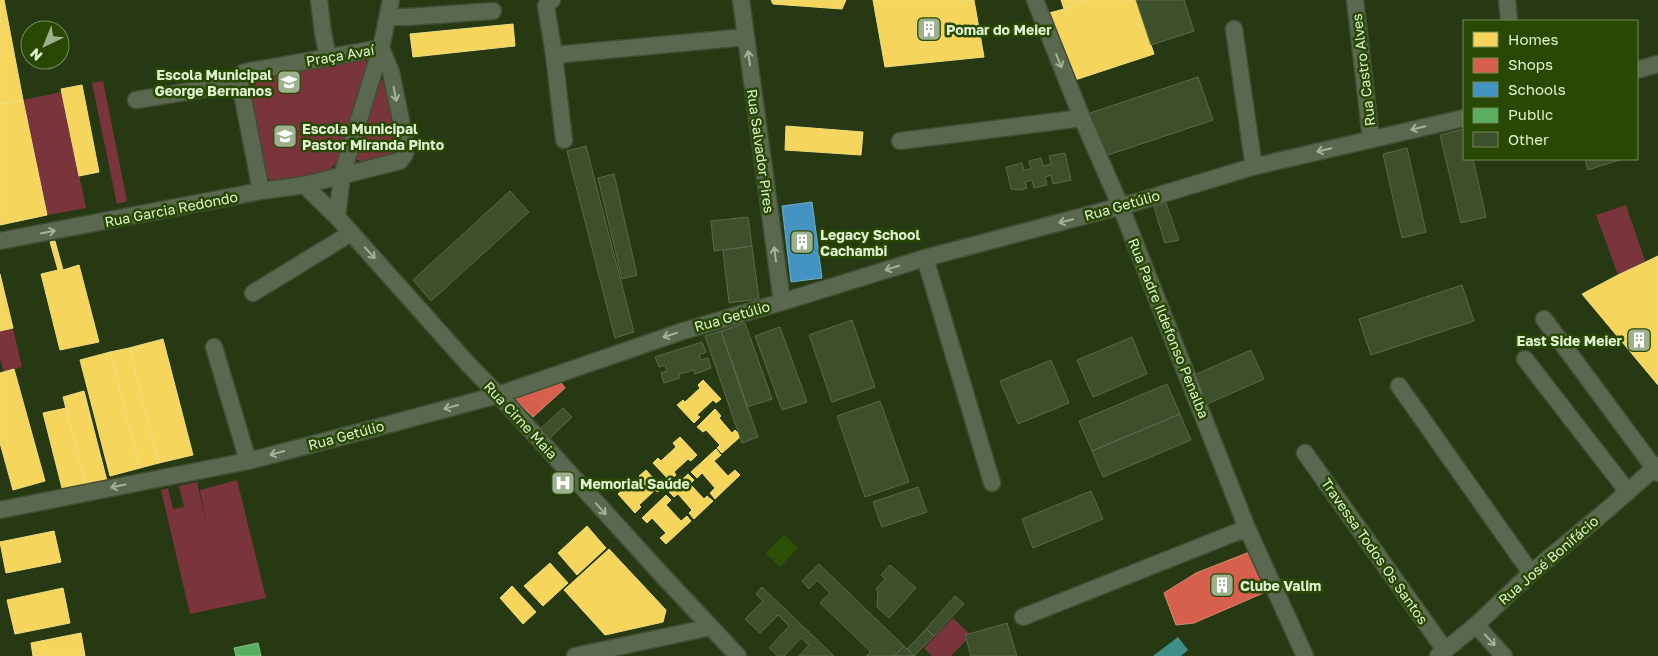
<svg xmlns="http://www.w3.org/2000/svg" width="1658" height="656" viewBox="0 0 1658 656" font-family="'Golos Text',sans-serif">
<rect width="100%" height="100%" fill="#273913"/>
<path fill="#2e4f06" d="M784,534L798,548L780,567L766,553Z"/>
<path fill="#7a353c" d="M366,59L367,65L338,161L327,172L274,181L269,179L266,174L248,81L253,78Z
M382,80L386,84L396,147C394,151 393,155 389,157C381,163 364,164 356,159V155L378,83Z
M103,81L127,201L117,204L92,83Z
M62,92L86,208L47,215L23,100Z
M1626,205L1645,261L1618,275L1596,215Z
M13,328L22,367L4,372L0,359V331Z
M237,480L266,598L190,614L161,490L168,488L173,509L184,507L179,486L197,482L207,525L200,490Z
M953,618L971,635L951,656H932L924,648Z"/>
<path fill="#3e8f88" d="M1178,637L1188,650L1181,656H1153Z"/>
<path fill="#f6d55c" stroke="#eedd7f" d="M0,0H4L23,100L0,104Z
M771,0H846L842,9L773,4Z
M873,0H974L984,57L885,67Z
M1061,0H1087L1064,9Z
M1087,0H1136L1154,54L1072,81L1049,13L1064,9Z
M513,24L515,46L413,57L410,34Z
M82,85L99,172L79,176L61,89Z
M23,100L47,215L0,225V104Z
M786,126L863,132L861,155L785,150Z
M55,241L63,270L79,265L99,342L60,350L41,274L58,270L50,242Z
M1658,256V385L1582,294L1618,275Z
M0,274L13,328L0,331Z
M163,339L193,455L159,463L129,348Z
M129,348L159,463L140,468L110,352Z
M110,352L140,468L110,476L80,360Z
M14,369L45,481L13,490L0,443V373Z
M703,380L721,399L716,403L713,400L697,415L700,417L694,423L677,405L683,400L685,402L700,388L698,385Z
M84,391L107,481L86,487L63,397Z
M66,408L86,487L63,492L43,413Z
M715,409L721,416L719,418L732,433L735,430L739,434V438L722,453L717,448L720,445L706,430L703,432L697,427Z
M680,437L697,455L691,461L688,459L674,472L676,475L670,481L653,463L658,458L661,461L676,447L673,443Z
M716,449L721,455L714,461L728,476L735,470L740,475L715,499L710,493L715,488L702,473L697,478L691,472Z
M646,470L662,488L658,492L655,490L639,505L641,507L635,513L618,494L624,489L627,492L642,479L639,476Z
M688,474L694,480L690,484L704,499L707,496L713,501L694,519L689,513L692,510L678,494L674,497L669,492Z
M666,495L671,500L666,505L681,521L687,516L691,521L666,544L660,538L666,533L652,518L647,523L642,518Z
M587,526L606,548L577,575L558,553Z
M54,531L61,562L6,573L0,542Z
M609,549L666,610L663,622L605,635L564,590Z
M550,563L568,583L543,606L524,586Z
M512,586L536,612L523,624L500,598Z
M63,588L70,623L15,634L7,600Z
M81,633L85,656H33L31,643Z"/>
<path fill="#d6604d" stroke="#d88c74" d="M558,379L565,388L533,417L513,397Z
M1252,551L1268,591L1194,623L1176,625L1164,593L1196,573Z"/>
<path fill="#4393c3" stroke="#71afc7" d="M812,202L822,278L791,282L782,206Z"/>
<path fill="#5aae61" stroke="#81c282" d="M258,643L261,656H236L234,648Z"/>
<path fill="#3e4f2b" stroke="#5b694c" d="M1136,0H1184L1194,31L1151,45Z
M1198,77L1213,120L1105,156L1090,113Z
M1464,129V159H1473L1486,217L1461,223L1440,135Z
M586,146L634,332L615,338L567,151Z
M1407,148L1426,232L1402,238L1383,154Z
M1065,153L1071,180L1053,184L1051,175L1045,177L1047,185L1034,188L1032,180L1025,182L1027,188L1020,190L1011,189L1006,167L1022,163L1024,170L1031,169L1029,161L1041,158L1043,166L1051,164L1049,156Z
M1585,159H1622L1588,170Z
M614,174L637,275L622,279L598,178Z
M510,191L529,212L431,301L413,280Z
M1166,203L1179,240L1165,243L1154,207Z
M748,217L752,246L714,251L711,221Z
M752,246L759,299L729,303L723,250Z
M1462,285L1474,321L1371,355L1359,319Z
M852,320L875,387L832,402L809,335Z
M745,323L772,399L747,407L721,331Z
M780,327L807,402L782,410L755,336Z
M721,331L758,437L742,443L705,336Z
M1132,337L1147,374L1093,397L1077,360Z
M702,342L706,352L699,355L701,360L708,358L711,368L695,374L694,370L679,374L680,378L664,383L661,373L667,371L665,365L659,367L655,357Z
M1251,350L1264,379L1205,405L1192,376Z
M1051,360L1069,403L1018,424L1000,381Z
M1167,384L1180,414L1092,451L1079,421Z
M880,401L909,482L865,497L837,416Z
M563,408L572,417L550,438L541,428Z
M1180,414L1191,440L1103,477L1092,451Z
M918,487L927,512L882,527L873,502Z
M1091,491L1103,519L1033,548L1022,519Z
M819,564L904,646L894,656H866L871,652L820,603L830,593L817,580L809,589L802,581Z
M890,565L916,588L889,618L877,607L878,591L876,589L885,579L881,575Z
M762,587L834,656H799L809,645L801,638L784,656H778L769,648L789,626L778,615L760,633L745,619L763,601L756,594Z
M955,596L964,604L934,636L926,629Z
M1007,623L1017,656H971L965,635Z
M926,629L934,636L914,656L907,649Z
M904,646L914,656H894Z"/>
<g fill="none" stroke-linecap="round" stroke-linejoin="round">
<g stroke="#404e33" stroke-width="19">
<path id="minor" d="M319,0L323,33L328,57
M552,0L548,2L546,6L554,55L564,140
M741,0L782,302
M1035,0L1082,118L1120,205L1247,528L1305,656
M1355,0L1371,139
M1507,0L1509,21
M388,17H407L493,11
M1234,29L1253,161L1252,167
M554,55L746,37
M1637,70L1658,64
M136,100L240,83
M900,141L1082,118
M304,185L337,217L469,365L507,404L663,576L738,656
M261,191L240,83L243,73L250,71L381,48
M337,217L342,175L381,48L391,0
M0,241L261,191L304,185L400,161L405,154L406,145L391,72L381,48
M925,258L992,483
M253,293L351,233
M1544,319L1658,473
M214,347L248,461
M1525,359L1628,492
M1399,386L1531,573
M1305,453L1445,650
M0,510L248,461L375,428L498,395L683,331L782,302L925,258L1133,203L1252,167L1464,118
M1023,617L1247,528
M1476,625L1504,656
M575,656L711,627
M1438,656L1476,625L1531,573L1608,509L1658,465"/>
</g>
<use href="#minor" stroke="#5b6850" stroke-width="16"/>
</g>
<defs><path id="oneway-shaft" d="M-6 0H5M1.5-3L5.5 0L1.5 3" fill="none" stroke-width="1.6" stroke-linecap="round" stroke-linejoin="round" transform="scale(1.25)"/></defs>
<g stroke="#a2b396">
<use href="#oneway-shaft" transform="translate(749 58) rotate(-98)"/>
<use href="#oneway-shaft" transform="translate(1059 61) rotate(68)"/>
<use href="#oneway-shaft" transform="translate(395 94) rotate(79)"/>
<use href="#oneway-shaft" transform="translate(1418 128) rotate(167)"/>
<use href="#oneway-shaft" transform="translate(1324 150) rotate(167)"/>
<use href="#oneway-shaft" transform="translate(1066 221) rotate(166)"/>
<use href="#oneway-shaft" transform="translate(48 232) rotate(-11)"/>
<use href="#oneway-shaft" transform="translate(370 253) rotate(48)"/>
<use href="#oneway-shaft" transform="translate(775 254) rotate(-98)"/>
<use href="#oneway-shaft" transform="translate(892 268) rotate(163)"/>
<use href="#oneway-shaft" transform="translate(670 335) rotate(162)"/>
<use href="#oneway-shaft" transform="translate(451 407) rotate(165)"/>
<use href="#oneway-shaft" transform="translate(277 453) rotate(165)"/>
<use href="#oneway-shaft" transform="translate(118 486) rotate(169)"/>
<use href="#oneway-shaft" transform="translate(601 509) rotate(48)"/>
<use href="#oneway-shaft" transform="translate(1490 640) rotate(47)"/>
</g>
<defs>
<g id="building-square" transform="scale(1.25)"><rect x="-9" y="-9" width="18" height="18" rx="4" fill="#9db18e" stroke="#284804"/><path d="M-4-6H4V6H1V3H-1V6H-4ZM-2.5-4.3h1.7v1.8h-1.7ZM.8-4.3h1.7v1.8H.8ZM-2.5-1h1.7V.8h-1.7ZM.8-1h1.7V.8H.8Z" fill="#fff"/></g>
<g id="school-square" transform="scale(1.25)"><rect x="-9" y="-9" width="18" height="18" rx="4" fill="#9db18e" stroke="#284804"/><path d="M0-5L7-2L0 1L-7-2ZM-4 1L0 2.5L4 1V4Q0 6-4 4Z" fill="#fff"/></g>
<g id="hospital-square" transform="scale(1.25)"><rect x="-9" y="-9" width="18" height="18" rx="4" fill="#9db18e" stroke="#284804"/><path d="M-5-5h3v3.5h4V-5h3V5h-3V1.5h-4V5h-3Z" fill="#fff"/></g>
</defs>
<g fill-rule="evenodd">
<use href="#building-square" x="929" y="29"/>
<use href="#school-square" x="289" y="82"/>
<use href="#school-square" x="285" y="136"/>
<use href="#building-square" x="802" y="242"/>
<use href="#building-square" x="1639" y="340"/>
<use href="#hospital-square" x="563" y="483"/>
<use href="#building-square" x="1222" y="585"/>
</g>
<g text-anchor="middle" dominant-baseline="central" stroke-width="5" stroke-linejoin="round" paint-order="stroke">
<g font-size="14" font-weight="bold" fill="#ddf1d0" stroke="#284804" text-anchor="start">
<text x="946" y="29">Pomar do Meier</text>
<text x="272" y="74" text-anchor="end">Escola Municipal<tspan x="272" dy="16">George Bernanos</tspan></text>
<text x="302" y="128">Escola Municipal<tspan x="302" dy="16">Pastor Miranda Pinto</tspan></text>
<text x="820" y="234">Legacy School<tspan x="820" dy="16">Cachambi</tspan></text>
<text x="1622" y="340" text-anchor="end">East Side Meier</text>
<text x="580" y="483">Memorial Saúde</text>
<text x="1240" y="585">Clube Valim</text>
</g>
<g font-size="14" fill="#ddf1d0" stroke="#284804">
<text transform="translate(340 55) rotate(-10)">Praça Avaí</text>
<text transform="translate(1363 70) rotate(-97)">Rua Castro Alves</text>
<text transform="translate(761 151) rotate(82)">Rua Salvador Pires</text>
<text transform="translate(1122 205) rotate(-16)">Rua Getúlio</text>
<text transform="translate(171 209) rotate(-11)">Rua Garcia Redondo</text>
<text transform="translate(732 316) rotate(-16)">Rua Getúlio</text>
<text transform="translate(1169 328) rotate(68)">Rua Padre Ildefonso Penalba</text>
<text transform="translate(521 420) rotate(47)">Rua Cirne Maia</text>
<text transform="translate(346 435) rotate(-15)">Rua Getúlio</text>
<text transform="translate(1375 551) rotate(55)">Travessa Todos Os Santos</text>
<text transform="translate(1548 560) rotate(-41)">Rua José Bonifácio</text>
</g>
</g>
<rect x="1463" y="20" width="175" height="140" fill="#284804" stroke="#708c56"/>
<rect x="1473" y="32" width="25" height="15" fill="#f6d55c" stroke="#708c56"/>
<text x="1508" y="45" font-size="15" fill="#ddf1d0">Homes</text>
<rect x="1473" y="58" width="25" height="15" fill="#d6604d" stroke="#708c56"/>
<text x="1508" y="70" font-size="15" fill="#ddf1d0">Shops</text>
<rect x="1473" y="82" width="25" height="15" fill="#4393c3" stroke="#708c56"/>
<text x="1508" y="95" font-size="15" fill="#ddf1d0">Schools</text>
<rect x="1473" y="108" width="25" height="15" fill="#5aae61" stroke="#708c56"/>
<text x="1508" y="120" font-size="15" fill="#ddf1d0">Public</text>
<rect x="1473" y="132" width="25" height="15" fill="#3e4f2b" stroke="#708c56"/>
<text x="1508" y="145" font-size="15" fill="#ddf1d0">Other</text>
<g transform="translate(45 45) rotate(223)"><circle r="24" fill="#284804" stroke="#708c56"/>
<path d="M0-4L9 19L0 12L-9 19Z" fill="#9db18e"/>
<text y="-8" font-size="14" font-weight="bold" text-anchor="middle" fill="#ddf1d0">N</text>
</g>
</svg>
